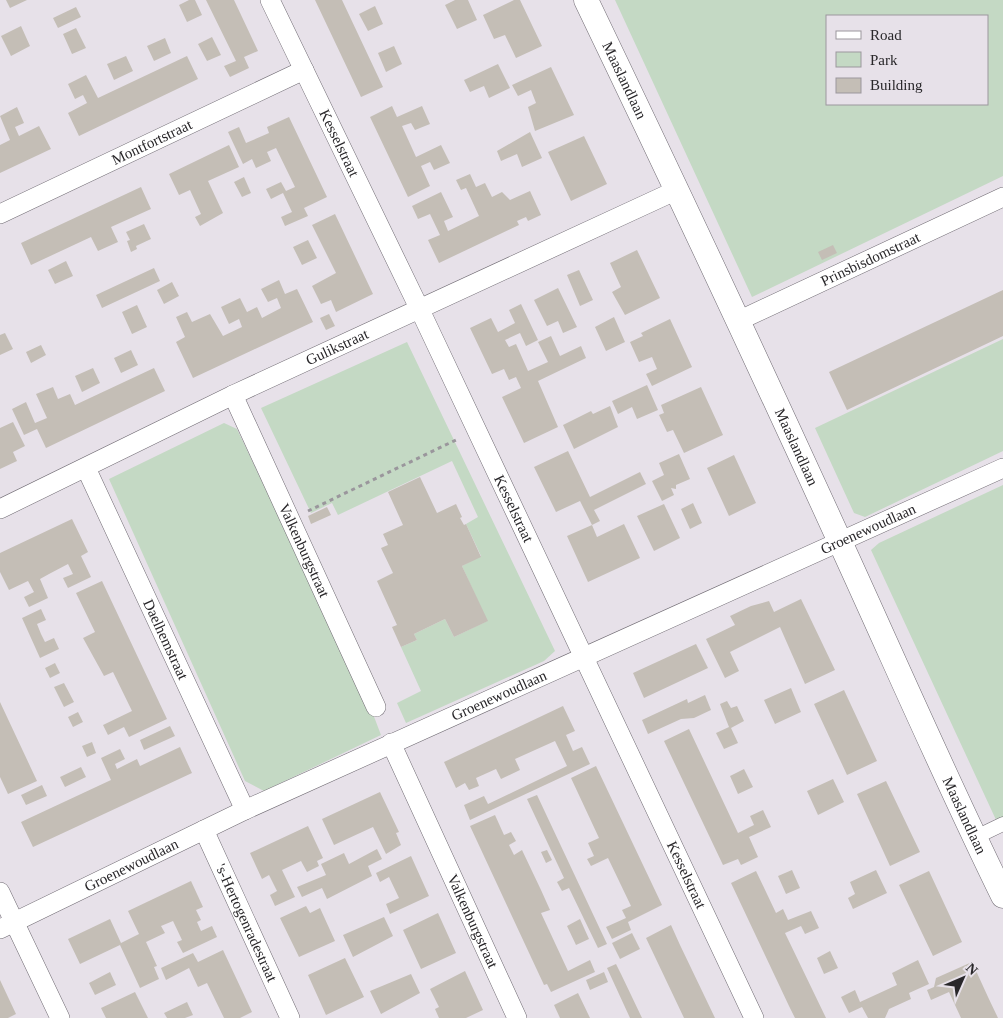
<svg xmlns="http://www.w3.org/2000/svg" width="1003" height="1018" viewBox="0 0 1003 1018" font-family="'Times New Roman',serif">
<rect width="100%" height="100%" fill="#e7e1e9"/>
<path fill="#c4d9c4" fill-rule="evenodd" d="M615,0H1003V176L752,297ZM827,16H987V104H827Z
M1003,339V451L865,517L854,513L815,428Z
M407,342L555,651L544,661L406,723L397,703L421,691L401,647L417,640L414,634L445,619L454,637L487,621L462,566L481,556L466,524L478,517L452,461L338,515L332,503L311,513L261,408Z
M224,423L237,429L373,714L381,735L264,791L245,781L109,479Z
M1003,485V823L997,822L871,550L879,543Z"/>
<path fill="#c4beb6" d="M6,0H27L10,8Z
M189,0H195L202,15L187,22L179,5Z
M206,0H234L258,51L244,57L249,68L230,77L224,66L236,61Z
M315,0H342L383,87L361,97Z
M455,0H468L477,20L457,29L445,5Z
M514,0H520L542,46L516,58L505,35L494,39L483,15Z
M375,6L383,24L368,31L359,14Z
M76,7L81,17L58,28L53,18Z
M21,26L30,46L11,56L1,36Z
M76,28L86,48L72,54L63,34Z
M212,37L221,55L207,61L198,44Z
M165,38L171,53L154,61L147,46Z
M394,46L402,64L386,72L378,53Z
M126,56L133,71L114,80L107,64Z
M187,56L198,79L79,136L68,113L87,103L83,95L75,99L68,84L86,75L98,98Z
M498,64L510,88L489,98L484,86L470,92L464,80Z
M551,67L574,115L535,131L528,107L536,103L531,90L518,96L512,85Z
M392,106L397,117L422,106L430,124L415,130L411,123L402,126L416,157L441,145L450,163L434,170L430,162L421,166L430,186L408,197L370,117Z
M17,107L24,123L15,127L19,136L39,126L51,149L0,173V145L10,140L0,116Z
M289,117L327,197L304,208L308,216L285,226L281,217L292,212L283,193L271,199L266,189L281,182L286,191L295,187L276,148L267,152L271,161L256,168L252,159L243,164L228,132L239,127L246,143L269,133L267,127Z
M530,132L542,158L522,167L517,154L501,161L497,151Z
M584,136L607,184L571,201L548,152Z
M229,145L239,167L208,181L223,213L200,226L195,217L201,214L190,190L179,195L169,174Z
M470,174L476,187L485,183L492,197L502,192L510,200L530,191L541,215L528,221L526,217L517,221L519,225L439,263L428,240L440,235L430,214L418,219L412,206L441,192L453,217L444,221L448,231L479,216L466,188L461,190L456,180Z
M244,177L251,193L242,197L234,182Z
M141,187L151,209L111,227L118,242L98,251L91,237L31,265L21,243Z
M335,214L373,294L336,312L331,300L321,304L312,286L336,273L312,225Z
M144,224L151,239L136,246L137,249L131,252L127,241L130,240L126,232Z
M308,240L317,258L302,265L293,247Z
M833,245L837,253L822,260L818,252Z
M637,250L660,298L625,315L612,292L621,287L610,263Z
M66,261L73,276L55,284L48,270Z
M154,268L160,281L102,308L96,295Z
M579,270L593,300L580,306L567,275Z
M279,280L285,294L297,289L313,322L193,378L176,342L185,337L176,317L187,312L192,322L210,314L223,336L242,327L239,319L229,324L221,307L240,298L247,312L257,307L262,318L281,308L277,298L268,302L261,289Z
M172,282L179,296L164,304L157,290Z
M558,288L577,327L563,333L558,321L547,326L534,300Z
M1003,290V336L847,410L829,372Z
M521,304L538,340L526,346L520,333L505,340L509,347L516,344L528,371L548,362L538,342L551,336L560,356L581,346L586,358L538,381L558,427L524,443L502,397L521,388L516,377L509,380L504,369L492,374L470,328L491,318L498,332L515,323L509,310Z
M137,305L147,327L132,334L122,312Z
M329,314L335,326L326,330L320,318Z
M614,317L625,342L606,351L595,327Z
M670,319L692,367L652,386L646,374L657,369L652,357L639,362L630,342L643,336L641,333Z
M5,333L13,349L0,355V335Z
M41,345L46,355L31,363L26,352Z
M131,350L138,365L121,373L114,358Z
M93,368L100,383L82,392L75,376Z
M154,368L165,391L46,448L37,429L24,435L12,409L26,402L35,423L47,418L36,394L53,387L58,399L70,394L75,405Z
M647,385L658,410L637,419L632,407L618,414L612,401Z
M701,387L723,435L684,453L673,430L667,432L659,415L664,413L661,405Z
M610,406L618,427L574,449L563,425L591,411L593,414Z
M13,422L25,446L13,452L17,461L0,469V428Z
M568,451L590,497L640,472L646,484L594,510L600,521L592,525L597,537L624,524L640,558L588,582L567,536L592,525L580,501L556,512L534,467Z
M679,454L690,479L676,485V489L671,488L674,495L662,501L652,481L664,475L659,463Z
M734,455L756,503L729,516L707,468Z
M420,477L437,513L456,504L462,517L460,518L464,525L466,524L481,557L462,566L488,621L454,637L445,619L414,634L417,640L401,647L392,627L397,625L377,581L393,573L381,548L388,545L383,534L403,525L388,492Z
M693,503L702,523L690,529L681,509Z
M664,504L680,538L654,551L637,516Z
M327,507L331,515L311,524L308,516Z
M72,519L88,552L81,556L91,577L68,588L63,578L73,574L68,564L49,574L40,579L48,598L29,607L24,597L34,592L28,581L9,590L0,572V553Z
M102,581L167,719L129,737L124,727L108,735L103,725L132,711L113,672L104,676L83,638L95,632L76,593Z
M801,599L835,670L805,684L780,627L730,652L739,671L725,678L706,639L735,625L730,616L751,606L769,601L774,612Z
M41,609L46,620L37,624L41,634L45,642L54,638L59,649L40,658L22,618Z
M696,644L708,668L644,698L633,673Z
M55,663L60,673L50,678L45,668Z
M64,683L74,702L64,707L54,687Z
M791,688L801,712L775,724L764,700Z
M844,690L877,761L847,775L814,704Z
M705,695L711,710L694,718L681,719L648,734L642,720L687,699L688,703Z
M727,701L731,708L737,706L744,721L731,728L738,743L724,749L716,733L729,727L720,704Z
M0,702L37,781L8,794L0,777Z
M563,706L575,731L566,735L573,751L582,747L590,764L470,820L464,805L484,796L488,804L567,766L555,741L515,759L520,770L501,779L496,769L476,778L479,786L469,790L465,783L456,788L444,762Z
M78,712L83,722L73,727L68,717Z
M170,726L175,736L144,750L140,740Z
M689,729L738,833L754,825L750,816L763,810L771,827L749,837L758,857L741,865L738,859L723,865L664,741Z
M92,742L96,753L87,757L82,746Z
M180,747L192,773L33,847L21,822L111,780L101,758L120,749L125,759L115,764L117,769L137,759L140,766Z
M596,766L662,905L628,922L631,930L612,939L606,927L626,918L622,910L631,906L608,858L591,866L587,859L594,856L588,843L599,838L571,778Z
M81,767L86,777L65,787L60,777Z
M744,769L753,787L738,794L730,776Z
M833,779L844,802L818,815L807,791Z
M886,781L920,852L890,866L857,794Z
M42,785L47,796L26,805L21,795Z
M380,792L399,832L396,833L401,845L386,854L373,827L334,845L322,819Z
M537,795L607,944L598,948L569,888L562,891L557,882L564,878L527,799Z
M495,815L504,835L511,832L516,841L509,845L514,855L522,850L541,890L550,910L541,913L568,971L590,960L595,972L551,992L547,984L544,985L470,826Z
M308,826L323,858L317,861L319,866L307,872L301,861L282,870L295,897L275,906L270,895L277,891L269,875L262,879L250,853Z
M377,849L382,859L368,866L372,876L327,899L322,888L302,897L297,887L326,875L321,864L344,853L349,864Z
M547,850L552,860L546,863L541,852Z
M411,856L429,896L390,914L386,904L399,898L389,877L380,882L376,873Z
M792,870L800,888L786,894L778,876Z
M876,870L887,893L853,909L848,898L855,894L850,882Z
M756,871L776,913L783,909L788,920L811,911L819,928L805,934L801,926L785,933L826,1018H795L789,1006L731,883Z
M929,871L962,942L933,956L899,885Z
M191,881L203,907L196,910L201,920L197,922L201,931L212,926L217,937L183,953L177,942L182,940L173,921L161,926L165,933L146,942L157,966L154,967L159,979L140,988L120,945L80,964L68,939L110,919L121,943L139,934L128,911Z
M306,906L310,913L320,908L335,941L299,957L280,918Z
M438,913L456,953L421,969L403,930Z
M384,917L393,936L353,957L343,935Z
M580,919L589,939L576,945L567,926Z
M671,925L680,945L715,1018H684L646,938Z
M632,933L640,949L620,959L612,943Z
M223,950L252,1012L240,1018H224L207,983L198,987L189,968L166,980L161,968L193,953L198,962Z
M830,951L838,968L824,974L817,958Z
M345,958L364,997L326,1015L308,975Z
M918,960L929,984L909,993L911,999L889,1009L885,1018H868L862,1007L849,1013L841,997L855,990L860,1002L897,985L892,973Z
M972,962L988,997L998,1018H961L949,992L931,1000L927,990L934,987L936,978Z
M616,964L621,974L642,1018H630L607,968Z
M465,971L483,1010L466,1018H439L435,1009L439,1007L430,989Z
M110,972L116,985L95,995L89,983Z
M604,972L608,982L590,990L586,980Z
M411,974L420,993L381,1014L370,991Z
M0,980L16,1014L8,1018H0Z
M135,992L148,1018H106L101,1008Z
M578,993L590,1018H560L554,1005Z
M187,1002L193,1015L185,1018H167L164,1013Z"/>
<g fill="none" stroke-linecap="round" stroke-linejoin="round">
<g stroke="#706b73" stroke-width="15">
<path id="pedestrian" d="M974,838L1003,824"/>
</g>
<g stroke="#706b73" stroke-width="20">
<g id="minor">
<path id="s1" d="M270,0L420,310L754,1018"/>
<path id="s2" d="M0,214L304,70"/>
<path id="s3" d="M738,321L1003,197"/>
<path id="s4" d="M233,395L376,707"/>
<path id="s5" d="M86,468L245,810"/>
<path id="s6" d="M0,509L233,395L677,190"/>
<path id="s7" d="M391,743L517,1018"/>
<path id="s8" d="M204,830L290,1018"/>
<path d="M0,892L60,1018"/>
<path id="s9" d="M0,929L245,810L1003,468"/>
</g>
</g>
<g stroke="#706b73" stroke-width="25">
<g id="tertiary">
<path id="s10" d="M586,0C673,181 758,362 841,544C895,662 946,780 1003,896"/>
</g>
</g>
<path stroke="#9a969c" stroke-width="3" stroke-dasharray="4 4" stroke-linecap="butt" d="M308,511L458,439"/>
<use href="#pedestrian" stroke="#fff" stroke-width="14"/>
<use href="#minor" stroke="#fff" stroke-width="19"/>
<use href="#tertiary" stroke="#fff" stroke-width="24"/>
</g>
<g text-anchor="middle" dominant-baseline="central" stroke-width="4" stroke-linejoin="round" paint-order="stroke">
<g font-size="15" fill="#29272a" stroke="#e7e1e9">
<text stroke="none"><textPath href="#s10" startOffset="89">Maaslandlaan</textPath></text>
<text stroke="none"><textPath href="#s2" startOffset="168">Montfortstraat</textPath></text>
<text stroke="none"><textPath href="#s1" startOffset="159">Kesselstraat</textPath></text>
<text stroke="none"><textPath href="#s3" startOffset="146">Prinsbisdomstraat</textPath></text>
<text stroke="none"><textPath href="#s6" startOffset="374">Gulikstraat</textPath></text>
<text stroke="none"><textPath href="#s10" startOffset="494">Maaslandlaan</textPath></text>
<text stroke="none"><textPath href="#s1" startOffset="564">Kesselstraat</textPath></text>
<text stroke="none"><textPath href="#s9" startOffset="956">Groenewoudlaan</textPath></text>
<text stroke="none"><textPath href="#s4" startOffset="171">Valkenburgstraat</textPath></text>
<text stroke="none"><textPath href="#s5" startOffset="189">Daelhemstraat</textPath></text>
<text stroke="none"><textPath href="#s9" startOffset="551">Groenewoudlaan</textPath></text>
<text stroke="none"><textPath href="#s10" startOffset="899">Maaslandlaan</textPath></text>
<text stroke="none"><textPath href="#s9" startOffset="146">Groenewoudlaan</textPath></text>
<text stroke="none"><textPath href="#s1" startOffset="969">Kesselstraat</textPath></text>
<text stroke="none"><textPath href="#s7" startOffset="196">Valkenburgstraat</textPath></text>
<text stroke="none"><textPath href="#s8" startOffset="102">'s-Hertogenradestraat</textPath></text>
</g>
</g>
<rect x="826" y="15" width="162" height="90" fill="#e7e1e9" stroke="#9b979d"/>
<rect x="836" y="31" width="25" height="8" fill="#ffffff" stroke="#9b979d"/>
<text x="870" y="40" font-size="15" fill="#29272a">Road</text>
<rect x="836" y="52" width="25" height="15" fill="#c4d9c4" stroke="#9b979d"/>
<text x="870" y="65" font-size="15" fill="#29272a">Park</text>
<rect x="836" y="78" width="25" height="15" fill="#c4beb6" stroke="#9b979d"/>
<text x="870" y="90" font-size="15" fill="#29272a">Building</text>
<g transform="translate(963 978) rotate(45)" stroke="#e7e1e9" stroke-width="4" paint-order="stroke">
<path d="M0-4L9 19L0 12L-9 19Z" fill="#29272a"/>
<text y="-8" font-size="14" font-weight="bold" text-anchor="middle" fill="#29272a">N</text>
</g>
</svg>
